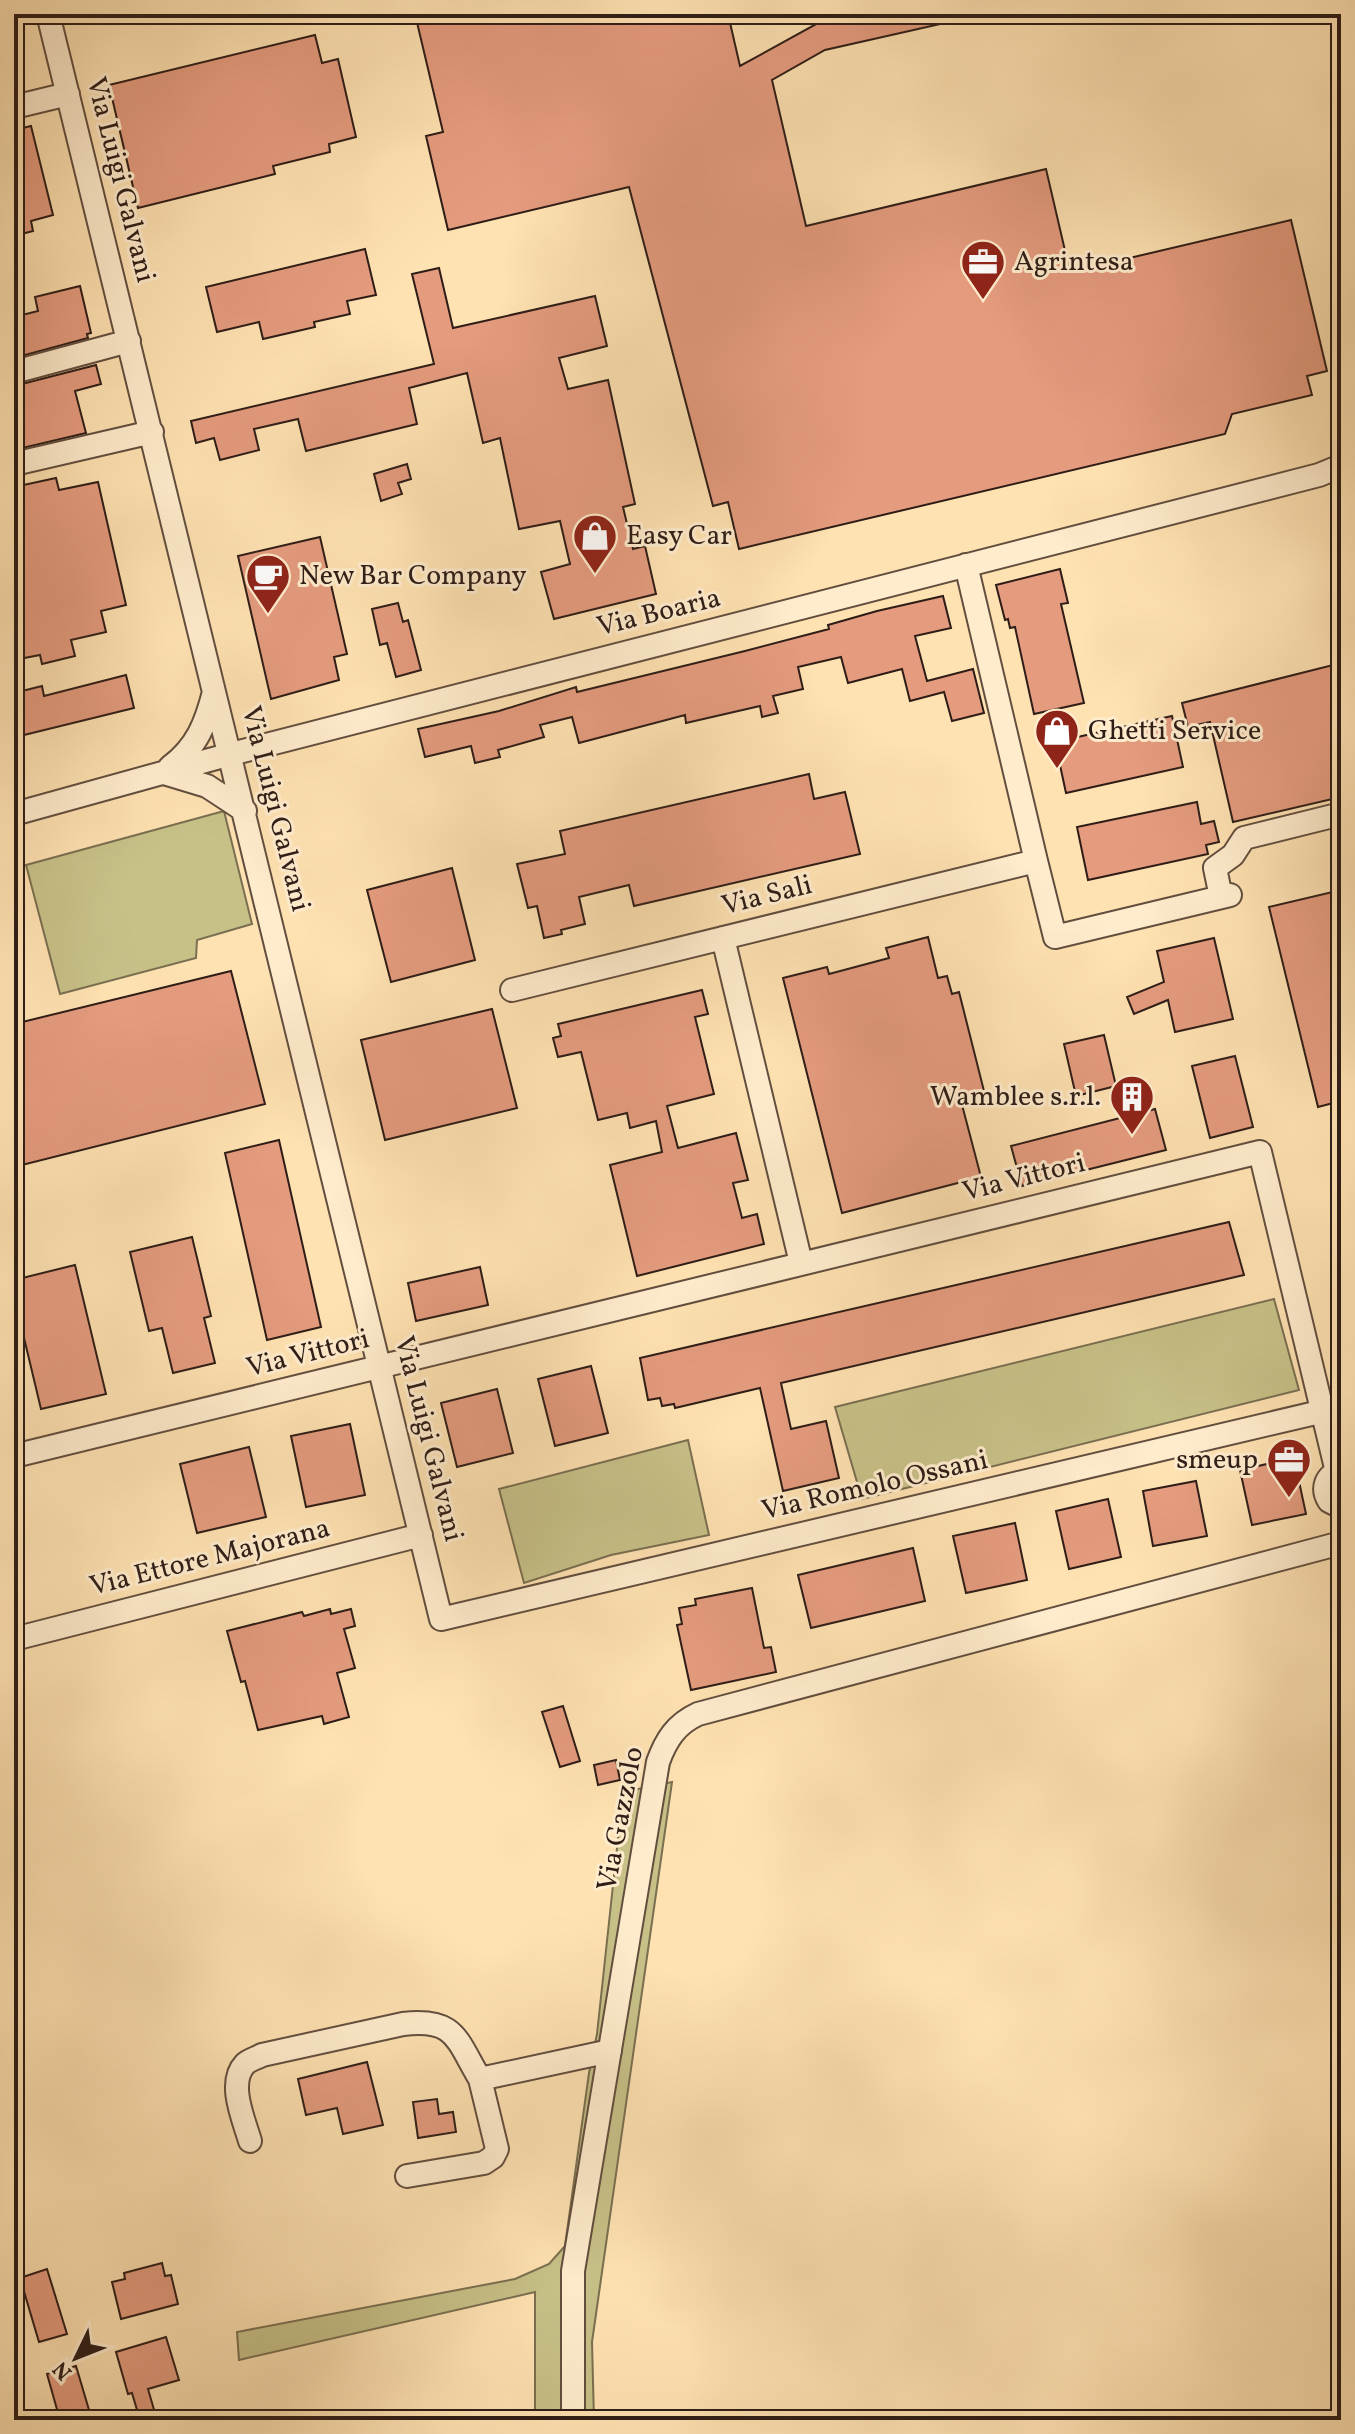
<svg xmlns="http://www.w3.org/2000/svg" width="1355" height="2434" viewBox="0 0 1355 2434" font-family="Vollkorn,serif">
<rect width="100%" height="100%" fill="#ffe2b2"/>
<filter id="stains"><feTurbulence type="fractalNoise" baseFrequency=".0025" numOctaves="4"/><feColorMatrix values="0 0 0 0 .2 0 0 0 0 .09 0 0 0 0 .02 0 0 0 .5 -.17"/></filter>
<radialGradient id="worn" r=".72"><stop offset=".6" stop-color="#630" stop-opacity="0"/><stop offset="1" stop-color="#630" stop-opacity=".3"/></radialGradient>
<path fill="#c7c188" stroke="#7a6f50" stroke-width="2" d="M224,811L252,924L197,940L196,958L60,994L26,865Z
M1274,1299L1299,1390L862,1499L835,1407Z
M688,1440L709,1535L611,1555L524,1583L499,1489Z
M672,1782L592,2342L594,2420H535V2292L239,2360L237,2332L515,2279L549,2264L565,2246L589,2073L597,2034L623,1792Z"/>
<path fill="#e49b7e" stroke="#2e1d17" stroke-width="2" d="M415,14H728L740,66L820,22L818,14H957L958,20L825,50L772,80L806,226L1046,169L1070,272L1291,220L1327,371L1307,376L1312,395L1232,414L1225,434L739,549L728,502L713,506L629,187L448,230L426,136L443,132Z
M315,35L322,63L338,59L356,137L329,144L330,152L273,166L275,174L138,208L109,85Z
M31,126L53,215L31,221L33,231L14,236V130Z
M365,249L376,295L347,301L350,314L314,322L315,327L263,339L259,322L217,332L206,287Z
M439,268L453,328L595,296L607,346L559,358L568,389L608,380L635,504L623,507L633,549L645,546L656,594L554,619L541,572L570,564L560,521L519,529L500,438L483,443L467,373L409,388L417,424L306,451L298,419L254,429L259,450L220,460L214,438L196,443L191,421L434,364L412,274Z
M80,286L91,333L87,334L88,338L14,358V317L38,311L35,297Z
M96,365L101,384L75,391L86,433L14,450V386Z
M407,464L411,479L398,483L402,494L381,501L374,474Z
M56,478L59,490L98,482L126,605L101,611L106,632L71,640L75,656L42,664L40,655L14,660V487Z
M320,537L347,654L334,657L339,680L271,699L238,556Z
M1060,569L1068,603L1061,604L1084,703L1034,714L1015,627L1010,628L1008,619L1005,620L996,585Z
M943,596L951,628L915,636L927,681L973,669L984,713L952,721L944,692L910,701L902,669L848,683L841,657L798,667L803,689L773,696L778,713L762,717L760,706L686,723L685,715L579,743L572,717L540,725L544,737L498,750L500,757L475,763L471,746L425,757L418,729L499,711L576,687L577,692L745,651L829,629L828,625L877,611Z
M398,603L403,622L408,620L421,670L396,677L387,643L380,645L372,609Z
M1341,663V797L1233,822L1210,722L1188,727L1182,703Z
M126,675L134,708L24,735L14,693L42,686L44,696Z
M1172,716L1183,767L1066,793L1055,742Z
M809,774L814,799L845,792L860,854L634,906L629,885L579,897L585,924L561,930L562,934L544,938L537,906L528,908L517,864L565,854L560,831Z
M1197,802L1201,824L1214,821L1219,842L1206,845L1208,854L1088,880L1077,827Z
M452,868L475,960L391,982L367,890Z
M1341,890V1101L1318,1107L1269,907Z
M928,937L938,978L947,976L952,994L959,992L985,1095L961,1101L981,1177L842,1213L783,978L827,967L829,974L889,958L886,948Z
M1214,938L1233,1019L1175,1032L1168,1000L1134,1014L1127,997L1164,982L1157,951Z
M231,971L265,1104L14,1167V1024Z
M702,990L708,1014L695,1017L714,1094L667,1106L678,1148L736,1133L748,1180L733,1183L742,1218L757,1214L764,1244L637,1276L610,1165L662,1152L656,1121L630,1128L627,1113L598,1120L581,1052L558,1057L553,1038L561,1036L558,1024Z
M492,1009L517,1108L385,1140L361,1040Z
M1104,1035L1116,1086L1076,1096L1064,1044Z
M1235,1056L1253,1127L1210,1138L1192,1066Z
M1155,1109L1166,1150L1022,1186L1011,1146Z
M279,1140L321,1327L267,1340L225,1153Z
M1229,1222L1244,1275L781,1383L791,1429L826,1421L839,1478L783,1491L760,1388L675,1408L674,1404L662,1406L660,1398L648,1400L640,1358Z
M192,1237L211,1316L204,1318L215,1363L173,1373L162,1328L149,1331L130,1252Z
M75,1265L106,1394L41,1409L14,1296V1280Z
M480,1267L488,1305L416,1321L408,1283Z
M591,1366L608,1433L555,1446L538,1379Z
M497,1389L513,1453L457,1467L441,1403Z
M350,1424L365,1495L306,1507L291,1436Z
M249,1447L266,1517L197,1533L180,1464Z
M1294,1458L1306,1514L1252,1525L1240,1470Z
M1196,1481L1207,1536L1153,1546L1143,1491Z
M1108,1499L1121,1557L1069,1569L1056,1511Z
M1015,1523L1027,1580L966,1593L953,1536Z
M913,1548L925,1601L811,1628L798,1575Z
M752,1588L764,1648L771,1647L776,1672L691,1690L677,1625L682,1624L679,1608L696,1605L695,1599Z
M330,1609L331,1614L351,1609L355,1626L344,1629L355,1668L337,1673L349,1717L324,1724L322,1716L258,1730L245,1681L241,1682L227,1631L302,1612L304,1616Z
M563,1706L580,1761L560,1767L542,1712Z
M616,1760L620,1780L598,1785L594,1765Z
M367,2062L383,2125L343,2134L337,2108L306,2115L298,2079Z
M437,2099L439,2114L453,2112L456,2132L418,2138L413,2102Z
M162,2263L165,2276L171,2275L178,2304L121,2319L112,2282L125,2279L124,2273Z
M47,2269L67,2334L39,2342L20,2278Z
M166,2337L179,2380L148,2389L157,2420H140L132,2393L128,2394L116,2352Z
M76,2366L92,2420H60L47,2374Z"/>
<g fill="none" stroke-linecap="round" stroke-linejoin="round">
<g stroke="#624e3e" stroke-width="26">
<path id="minor" d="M48,14L441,1619L1341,1407
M14,107L68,94
M14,372L129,341
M14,464L152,432
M170,767C197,747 206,723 214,692
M164,773L207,786L245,811
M14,814L231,754L1319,475L1341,466
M1036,861L1055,937L1230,895
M1221,897L1215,868L1233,855L1244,838L1341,814
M723,938L801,1263
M512,990L1036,861L966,565
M14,1456L1260,1152L1337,1472
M1341,1471C1326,1475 1321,1488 1329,1501L1341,1507
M14,1639L421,1535
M250,2141C244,2120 227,2083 245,2064C249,2060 257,2058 262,2055L403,2024C456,2018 456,2039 480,2079L610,2051
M407,2176L484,2163L493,2157L497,2149L480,2079
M573,2420V2271L658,1762C666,1740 676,1724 698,1714L1341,1543"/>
</g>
<use href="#minor" stroke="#ffeccd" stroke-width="22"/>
</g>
<defs>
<g id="office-pin" transform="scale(2.3)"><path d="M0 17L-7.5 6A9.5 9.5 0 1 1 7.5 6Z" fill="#8f2418" stroke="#ffeccd"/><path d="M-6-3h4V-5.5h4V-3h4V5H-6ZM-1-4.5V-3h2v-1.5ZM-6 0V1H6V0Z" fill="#fff"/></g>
<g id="shop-pin" transform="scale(2.3)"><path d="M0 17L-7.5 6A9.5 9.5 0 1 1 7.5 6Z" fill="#8f2418" stroke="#ffeccd"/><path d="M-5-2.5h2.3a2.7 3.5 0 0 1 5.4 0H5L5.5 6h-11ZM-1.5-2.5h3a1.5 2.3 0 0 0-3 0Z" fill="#fff"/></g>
<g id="cafe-pin" transform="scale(2.3)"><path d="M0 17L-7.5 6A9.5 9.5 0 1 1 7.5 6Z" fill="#8f2418" stroke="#ffeccd"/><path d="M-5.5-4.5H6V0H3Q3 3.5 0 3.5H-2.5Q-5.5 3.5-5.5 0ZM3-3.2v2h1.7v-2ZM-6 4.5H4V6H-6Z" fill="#fff"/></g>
<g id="building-pin" transform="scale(2.3)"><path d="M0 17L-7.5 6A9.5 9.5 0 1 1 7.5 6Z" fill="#8f2418" stroke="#ffeccd"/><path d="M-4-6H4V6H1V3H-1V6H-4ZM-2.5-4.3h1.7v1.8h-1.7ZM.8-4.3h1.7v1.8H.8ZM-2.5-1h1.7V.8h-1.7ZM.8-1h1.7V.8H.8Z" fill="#fff"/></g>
</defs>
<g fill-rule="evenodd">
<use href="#office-pin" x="983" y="262"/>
<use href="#shop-pin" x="595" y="536"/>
<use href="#cafe-pin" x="268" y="576"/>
<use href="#shop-pin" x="1057" y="731"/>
<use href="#building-pin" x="1132" y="1097"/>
<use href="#office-pin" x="1289" y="1460"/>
</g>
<g text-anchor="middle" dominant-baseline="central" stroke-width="6" stroke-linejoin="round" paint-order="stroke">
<g font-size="28" fill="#2e1d17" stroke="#ffeccd">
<text transform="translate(120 180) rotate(76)">Via Luigi Galvani</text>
<text transform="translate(659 613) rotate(-14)">Via Boaria</text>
<text transform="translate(275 809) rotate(76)">Via Luigi Galvani</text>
<text transform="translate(767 896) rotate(-14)">Via Sali</text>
<text transform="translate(1024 1178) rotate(-14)">Via Vittori</text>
<text transform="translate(308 1354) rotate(-14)">Via Vittori</text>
<text transform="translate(428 1439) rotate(76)">Via Luigi Galvani</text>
<text transform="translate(875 1486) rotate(-13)">Via Romolo Ossani</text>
<text transform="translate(210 1558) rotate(-14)">Via Ettore Majorana</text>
<text transform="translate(621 1819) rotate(-79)">Via Gazzolo</text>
</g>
<g font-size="28" fill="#2e1d17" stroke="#ffeccd" text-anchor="start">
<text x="1014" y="262">Agrintesa</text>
<text x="626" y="536">Easy Car</text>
<text x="299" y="576">New Bar Company</text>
<text x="1088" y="731">Ghetti Service</text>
<text x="1101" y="1097" text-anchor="end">Wamblee s.r.l.</text>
<text x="1258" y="1460" text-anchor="end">smeup</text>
</g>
</g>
<rect width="1355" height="2434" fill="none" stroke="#ffe2b2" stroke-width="48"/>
<rect x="16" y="16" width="1323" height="2402" fill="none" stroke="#2e1d17" stroke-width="4"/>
<rect x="24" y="24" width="1307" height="2386" fill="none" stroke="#2e1d17" stroke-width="2"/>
<g transform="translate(76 2358) rotate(227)" stroke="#ffeccd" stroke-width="6" paint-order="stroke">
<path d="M0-6L14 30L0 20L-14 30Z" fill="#2e1d17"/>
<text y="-12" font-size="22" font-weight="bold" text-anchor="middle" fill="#2e1d17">N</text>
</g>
<rect width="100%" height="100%" filter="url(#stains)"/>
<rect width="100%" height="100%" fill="url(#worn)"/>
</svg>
